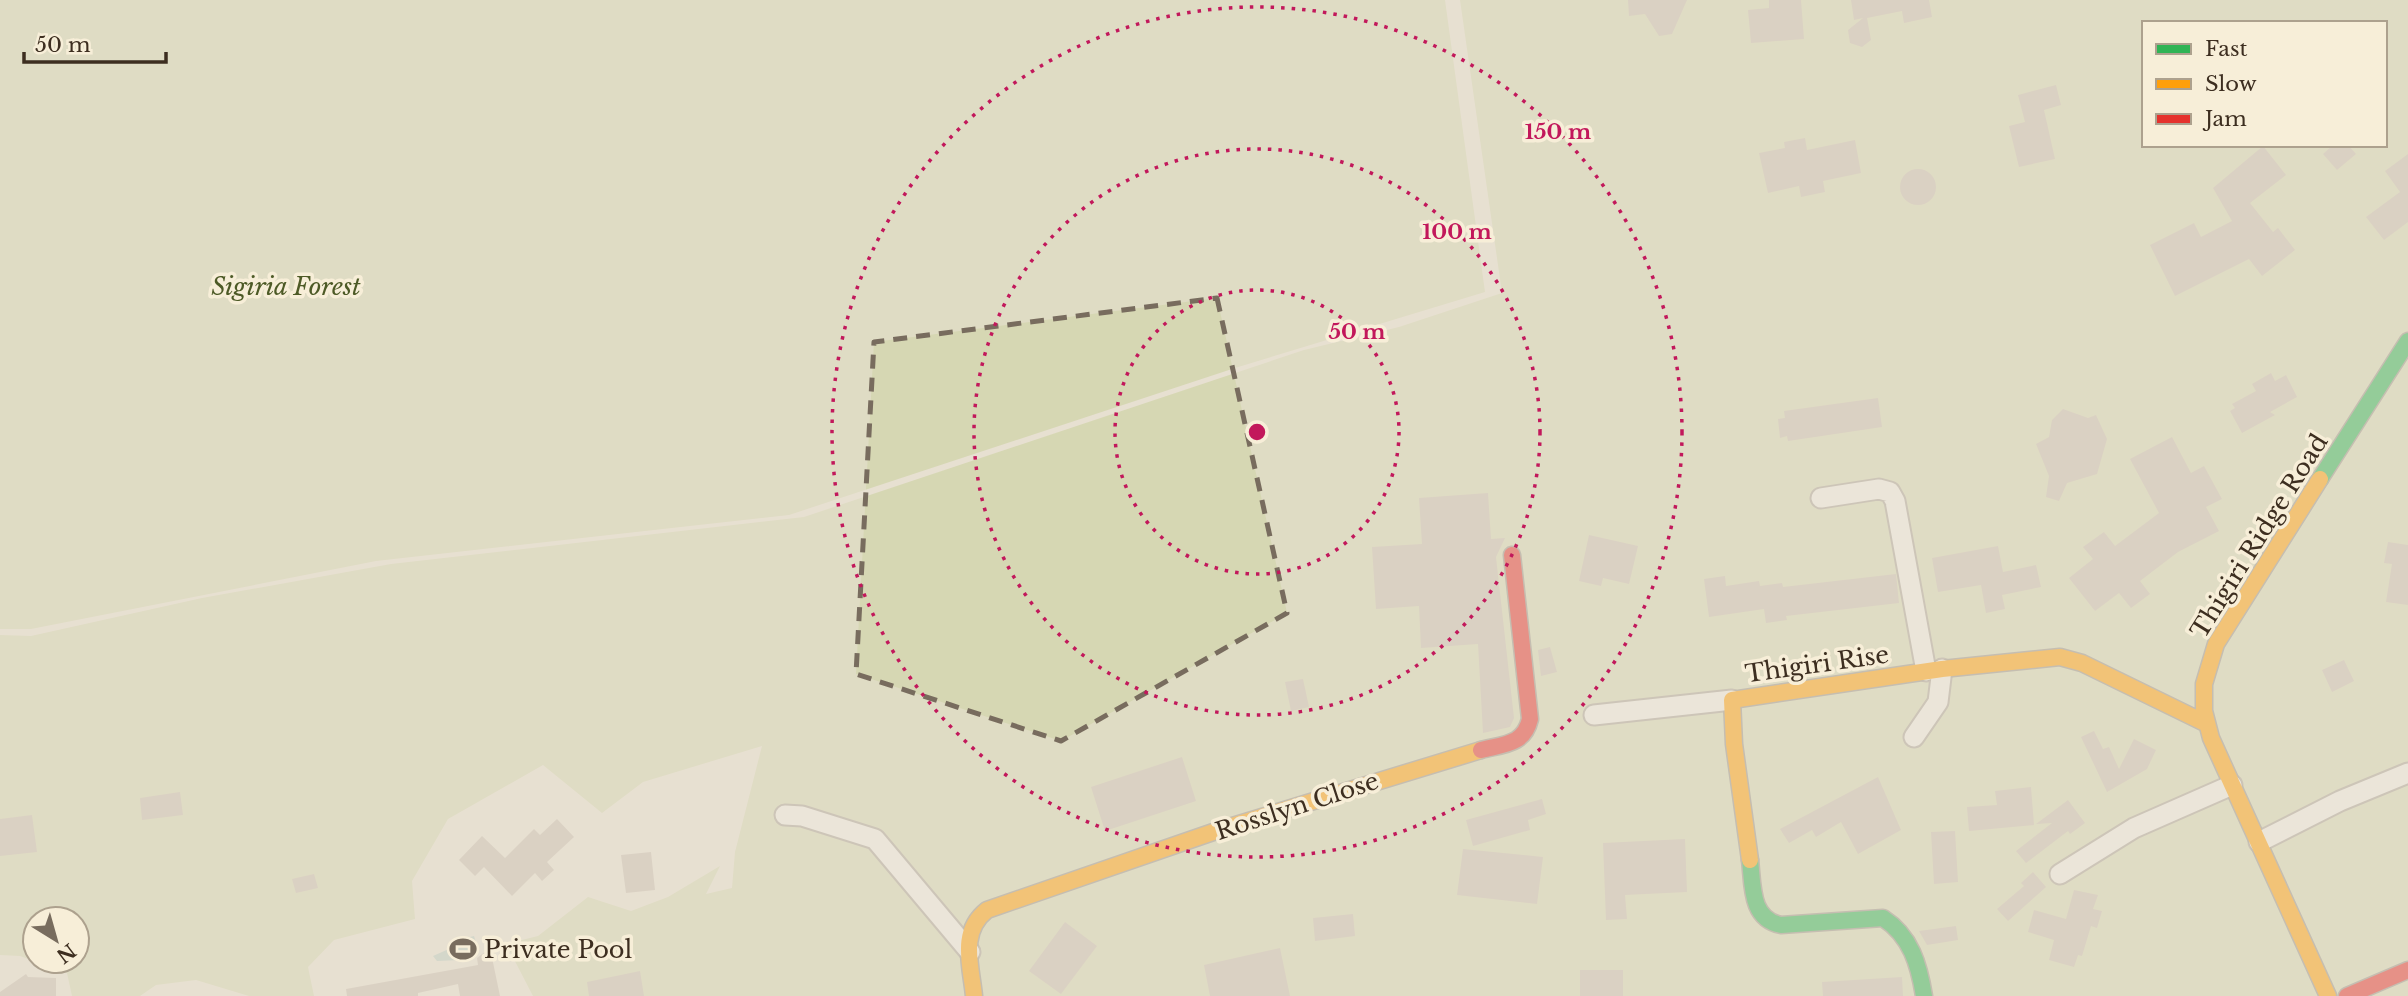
<svg xmlns="http://www.w3.org/2000/svg" width="2408" height="996" viewBox="0 0 2408 996" font-family="'Libre Baskerville',serif">
<rect width="100%" height="100%" fill="#e7e0d1"/>
<path fill="#d6d7b3" fill-rule="evenodd" d="M0,0H1445L1485,292L1235,368L789,515L376,561L31,629H0Z
M1460,0H2408V996H533L506,944L538,936L588,897L631,911L668,897L720,866L706,894L732,888L735,852L762,746L643,782L602,813L543,765L448,819L412,881L415,919L334,940L308,967L314,996H249L196,980L156,985L140,996H72L67,973L20,956L0,955V635L31,636L202,598L391,564L804,517L1304,350L1399,327L1502,293ZM2144,23H2385V145H2144ZM35,919H77V961H35Z"/>
<path fill="#bcccc2" d="M474,936L478,949L459,960L437,961L433,956L451,948L455,941Z"/>
<path fill="#cbbfb2" d="M1628,0H1687L1672,34L1659,36L1645,14L1629,16Z
M1769,0H1801L1804,39L1751,43L1748,10L1769,8Z
M1851,0H1929L1932,17L1904,23L1902,11L1867,18L1871,40L1862,47L1850,43L1848,30L1863,18L1854,20Z
M2056,85L2061,105L2044,110L2055,159L2019,167L2009,126L2025,122L2018,95Z
M1805,138L1807,150L1855,140L1861,173L1823,181L1825,192L1801,197L1799,186L1768,193L1759,153L1785,148L1784,142Z
M2333,145H2348L2356,154L2337,170L2323,154Z
M2263,146L2286,175L2250,203L2273,232L2278,228L2295,250L2262,276L2249,259L2175,296L2150,245L2194,223L2201,237L2232,221L2213,188Z
M2408,154V222L2384,240L2366,217L2400,192L2385,171Z
M1900 187a18 18 0 1 1 36 0a18 18 0 1 1-36 0Z
M2271,373L2275,381L2286,375L2297,397L2270,412L2275,415L2242,433L2230,411L2235,408L2232,404L2256,391L2252,384Z
M1878,398L1882,427L1788,441L1787,436L1780,438L1778,419L1785,418L1784,411Z
M2063,409L2088,418L2096,415L2107,439L2097,474L2067,483L2059,501L2046,497L2049,476L2036,444L2049,437L2052,420Z
M2172,437L2191,473L2204,466L2222,499L2206,507L2219,531L2178,552L2140,581L2150,594L2131,608L2119,593L2095,611L2069,578L2093,559L2083,547L2104,532L2115,546L2159,513L2130,459Z
M1488,493L1491,539L1505,538L1496,557L1514,718L1510,727L1483,733L1478,644L1421,648L1419,606L1376,609L1372,547L1422,544L1419,498Z
M1589,535L1638,546L1629,584L1603,578L1601,586L1579,581Z
M2388,542L2408,545V605L2386,602L2392,564L2384,563Z
M1998,546L2003,572L2036,565L2041,587L2002,595L2005,609L1986,613L1981,585L1938,592L1932,558Z
M1896,574L1899,603L1786,616L1787,620L1766,623L1764,609L1709,617L1704,579L1725,576L1726,586L1759,581L1760,586L1782,583L1783,587Z
M1550,647L1557,672L1541,676L1538,650Z
M2344,660L2354,681L2332,692L2322,670Z
M1303,679L1309,707L1291,711L1285,682Z
M2094,731L2103,749L2109,747L2119,769L2134,739L2156,750L2147,769L2107,792L2081,737Z
M1182,757L1196,801L1105,831L1091,787Z
M1878,777L1901,830L1858,854L1841,822L1816,837L1812,830L1789,843L1780,829Z
M2031,787L2034,825L1969,831L1967,807L1997,805L1995,791Z
M180,792L183,815L142,820L140,798Z
M1542,799L1546,814L1528,820L1530,830L1473,846L1466,820Z
M2068,800L2085,823L2070,834L2068,831L2026,863L2016,851L2052,823L2036,824Z
M32,815L37,852L0,856V819Z
M557,819L574,837L547,862L554,870L542,881L535,873L512,896L484,867L475,876L459,860L482,836L505,858L534,829L540,835Z
M1955,831L1958,882L1934,884L1931,832Z
M1685,839L1687,892L1625,895L1627,919L1606,920L1603,843Z
M1463,849L1543,857L1537,904L1457,895Z
M651,852L655,890L626,893L621,855Z
M2033,872L2046,887L2008,921L1997,909L2024,886L2021,883Z
M314,874L318,888L296,893L292,879Z
M2074,890L2098,895L2093,909L2102,911L2097,928L2091,926L2082,956L2078,955L2074,967L2049,960L2054,940L2028,932L2034,910L2066,919Z
M1353,914L1355,936L1315,941L1313,918Z
M1065,922L1097,946L1061,994L1029,971Z
M1956,926L1958,940L1927,945L1919,931Z
M490,948L500,996H460L458,984L418,993V996H347L346,989L478,965L477,958Z
M1280,948L1290,996H1210L1204,965Z
M1580,970H1623V996H1580Z
M640,971L644,996H589L587,982Z
M26,974L28,977L56,978V996H0V992Z
M1902,977L1903,996H1823L1822,982Z"/>
<g fill="none" stroke-linecap="round" stroke-linejoin="round">
<g stroke="#ada599" stroke-width="23">
<path id="street" d="M1821,498L1879,489L1890,492L1895,501L1926,671
M1594,715L1732,700
M1914,737L1938,702L1942,669
M785,815L802,816L875,839L970,952
M2259,842L2340,801L2408,773
M2060,874L2134,828L2232,785"/>
</g>
<g stroke="#9c958a" stroke-width="19">
<path id="fast" d="M2320,479L2408,341
M1750,860C1753,885 1750,919 1781,925L1883,918C1911,936 1919,965 1924,996"/>
</g>
<g stroke="#9c958a" stroke-width="19">
<path id="slow" d="M2320,479L2216,644L2204,684V711L2211,738L2328,996
M1750,860L1734,744L1732,700L1942,669L2060,657L2082,663L2205,723
M974,996C971,965 959,932 987,910L1219,830L1481,750"/>
</g>
<g stroke="#9c958a" stroke-width="19">
<path id="jam" d="M1481,750C1504,744 1524,745 1530,719L1512,555
M2347,996L2408,970"/>
</g>
<use href="#street" stroke="#efebe3" stroke-width="19"/>
<use href="#fast" stroke="#30b455" stroke-width="16"/>
<use href="#slow" stroke="#ff9f0a" stroke-width="16"/>
<use href="#jam" stroke="#e5322d" stroke-width="16"/>
</g>
<path d="M0 0H2408V996H0ZM1217,298L1287,613L1061,741L856,674L874,342Z" fill="#e7e0d1" fill-opacity=".55" fill-rule="evenodd"/>
<path fill="none" stroke="#786c5e" stroke-width="5" stroke-dasharray="14 9" stroke-linejoin="round" d="M1217,298L1287,613L1061,741L856,674L874,342Z"/>
<g fill="none" stroke="#c2185b" stroke-width="3.5" stroke-dasharray="3.5 7">
<circle cx="1257" cy="432" r="142"/>
<circle cx="1257" cy="432" r="283"/>
<circle cx="1257" cy="432" r="425"/>
</g>
<defs>
<g id="stadium-bare" transform="scale(2.1)"><path d="M0-5a6.5 5 0 1 0 0 10a6.5 5 0 1 0 0-10ZM-3.5-1.8h7v3.6h-7Z" fill="#786c5e" stroke="#f7eed8" stroke-width="2.5" paint-order="stroke"/></g>
</defs>
<g fill-rule="evenodd">
<use href="#stadium-bare" x="463" y="949"/>
</g>
<g text-anchor="middle" dominant-baseline="central" stroke-width="7" stroke-linejoin="round" paint-order="stroke">
<g font-size="24" font-style="italic" fill="#4d5a26" stroke="#f7eed8">
<text x="286" y="286">Sigiria Forest</text>
</g>
<g font-size="24" fill="#3d2e20" stroke="#f7eed8">
<text transform="translate(2259 536) rotate(-58)">Thigiri Ridge Road</text>
<text transform="translate(1817 664) rotate(-8)">Thigiri Rise</text>
<text transform="translate(1297 806) rotate(-18)">Rosslyn Close</text>
</g>
<g font-size="24" fill="#3d2e20" stroke="#f7eed8" text-anchor="start">
<text x="484" y="949">Private Pool</text>
</g>
</g>
<circle cx="1257" cy="432" r="10" fill="#c2185b" stroke="#f7eed8" stroke-width="3.5"/>
<g font-size="21" text-anchor="middle" font-weight="bold" fill="#c2185b" stroke="#f7eed8" stroke-width="7" stroke-linejoin="round" paint-order="stroke">
<text x="1558" y="139">150 m</text>
<text x="1457" y="239">100 m</text>
<text x="1357" y="339">50 m</text>
</g>
<rect x="2142" y="21" width="245" height="126" fill="#f7eed8" stroke="#ada18e" stroke-width="2"/>
<rect x="2156" y="44" width="35" height="10" fill="#30b455" stroke="#ada18e" stroke-width="2"/>
<text x="2205" y="56" font-size="21" fill="#3d2e20">Fast</text>
<rect x="2156" y="79" width="35" height="10" fill="#ff9f0a" stroke="#ada18e" stroke-width="2"/>
<text x="2205" y="91" font-size="21" fill="#3d2e20">Slow</text>
<rect x="2156" y="114" width="35" height="10" fill="#e5322d" stroke="#ada18e" stroke-width="2"/>
<text x="2205" y="126" font-size="21" fill="#3d2e20">Jam</text>
<g transform="translate(56 940) rotate(143)"><circle r="33" fill="#f7eed8" stroke="#ada18e" stroke-width="2"/>
<path d="M0-5L12 26L0 18L-12 26Z" fill="#786c5e"/>
<text y="-10" font-size="19" font-weight="bold" text-anchor="middle" fill="#3d2e20">N</text>
</g>
<path d="M24 52v10h142v-10" fill="none" stroke="#3d2e20" stroke-width="3.5"/>
<text x="35" y="52" font-size="21" fill="#3d2e20" stroke="#f7eed8" stroke-width="5" paint-order="stroke">50 m</text>
</svg>
